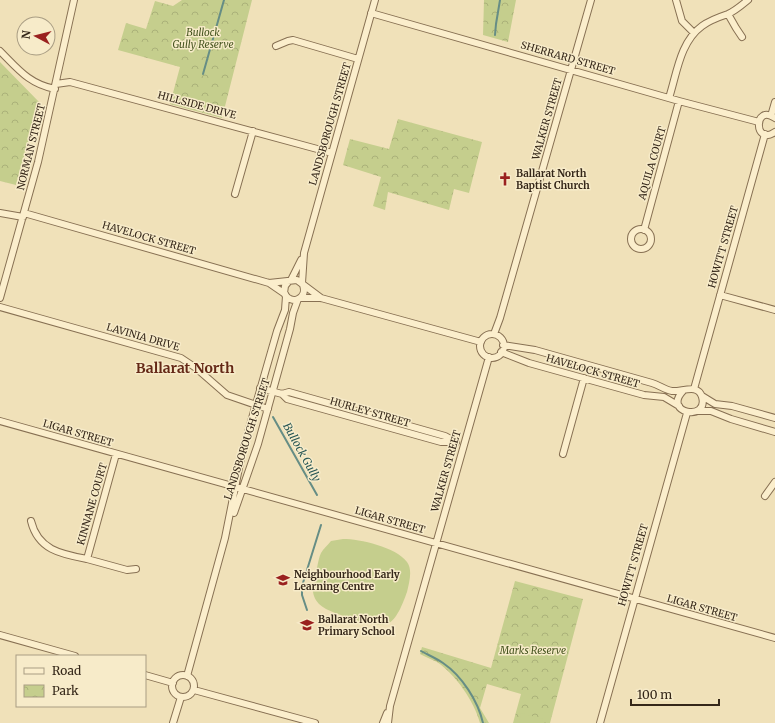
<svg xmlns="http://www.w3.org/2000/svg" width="775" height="723" viewBox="0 0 775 723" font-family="Merriweather,serif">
<defs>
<pattern id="park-crowns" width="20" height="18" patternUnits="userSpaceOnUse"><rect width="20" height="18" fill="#c5ce8d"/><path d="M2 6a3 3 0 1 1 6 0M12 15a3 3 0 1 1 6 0" fill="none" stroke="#aab179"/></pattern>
</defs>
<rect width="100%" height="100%" fill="#f0e1b9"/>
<path fill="url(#park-crowns)" d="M182,0H252L222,118L170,104L180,67L118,50L126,23L146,29L155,1L173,6Z
M484,0H516L508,42L483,35Z
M0,62L40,103L16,185L0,181Z
M398,119L482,142L469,193L454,189L449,210L388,192L385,210L373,206L381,177L343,165L350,139L389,149Z
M515,581L583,599L550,723H513L521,694L487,684L480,708L489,723H480C474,701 456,675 437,662C431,659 425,657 420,654L422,647L491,668Z"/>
<path fill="#c5ce8d" d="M343,539C360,539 396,547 407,562C413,570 409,583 407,592C404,600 398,618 389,623C380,627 361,622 353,619C344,616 326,611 319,604C309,593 313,581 317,568C318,563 319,557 321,553C323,549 328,545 331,541Z
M521,713L543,719L542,723H519Z"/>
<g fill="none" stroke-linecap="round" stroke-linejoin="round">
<path stroke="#668d85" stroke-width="2" d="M495,35L496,24L500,0
M203,74L224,0
M273,417L317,495
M307,610L302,595V586L321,525
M421,651C428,655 436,658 443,663C462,676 478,701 483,723"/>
<g stroke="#877053" stroke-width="8">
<path id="minor" d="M676,0L682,21L694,33
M371,13L679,101L759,122
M728,14L736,28L742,37
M276,46L288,41L293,40L358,59
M0,51C18,69 29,84 55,89
M56,84L70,82L332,153
M669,98C677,73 680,42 702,26C710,20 719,17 728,14C735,11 742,5 748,0
M771,116L775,102
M775,118C753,103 754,147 775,132
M235,194L253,131
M0,213L23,217
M24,213L269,283L297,280L321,298
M631 239a10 10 0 1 1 20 0a10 10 0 1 1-20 0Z
M644,230L679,101
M291,280L301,260
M289,281L285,286L284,293C291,306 308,299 303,285
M269,283L285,294
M302,283L304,253L375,0
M720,295L775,310
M0,298L38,162L74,0
M300,298H321L481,342
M0,307L181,358L196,368L227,395L268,409
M494,334L500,318L591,0
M480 346a12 12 0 1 1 24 0a12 12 0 1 1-24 0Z
M503,345L535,350L652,383C659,385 665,390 672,391C682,392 698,383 702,397C709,422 662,413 683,391
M501,352L529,363L644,395L664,397L679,406
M260,388L282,394L289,392L445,436L456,442
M694,389L765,134
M282,394L287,399L441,442H456
M702,396L715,404L732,406L775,418
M697,411H711L731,419L775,432
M0,421L775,638
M563,454L584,378
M765,496L775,482
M234,513L258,444L290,329L293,313L298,299
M31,521C38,550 61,554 87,559L116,454
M87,559L127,570L136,569
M0,635L75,656
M145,675L173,683
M172 686a11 11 0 1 1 22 0a11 11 0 1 1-22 0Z
M187,676L225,538L242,453L277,331L285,310L286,296
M194,690L315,723
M173,723L181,697
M383,723L387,713
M388,723L390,706L489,357
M600,723L687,413"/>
</g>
<use href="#minor" stroke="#fbeecc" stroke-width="6"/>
</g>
<defs>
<g id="church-bare" transform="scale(1.08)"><path d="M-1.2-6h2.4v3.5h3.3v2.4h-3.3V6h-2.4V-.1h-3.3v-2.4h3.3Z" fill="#9a211f" stroke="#f7ebc9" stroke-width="2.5" paint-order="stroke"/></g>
<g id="school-bare" transform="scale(1.08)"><path d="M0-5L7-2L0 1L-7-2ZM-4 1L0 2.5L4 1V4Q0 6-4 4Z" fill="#9a211f" stroke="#f7ebc9" stroke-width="2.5" paint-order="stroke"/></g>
</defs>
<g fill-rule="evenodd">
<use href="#church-bare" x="505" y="179"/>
<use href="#school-bare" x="283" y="580"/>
<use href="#school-bare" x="307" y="625"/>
</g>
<g text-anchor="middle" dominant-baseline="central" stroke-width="3" stroke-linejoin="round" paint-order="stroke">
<g font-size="10" font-style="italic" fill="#44531e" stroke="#f7ebc9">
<text x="203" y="32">Bullock<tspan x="203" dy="12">Gully Reserve</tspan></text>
<text x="533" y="650">Marks Reserve</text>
</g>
<g font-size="10" fill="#352719" stroke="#f7ebc9">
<text transform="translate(568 58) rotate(16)">SHERRARD STREET</text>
<text transform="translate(197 105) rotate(15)">HILLSIDE DRIVE</text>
<text transform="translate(547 119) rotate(-74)">WALKER STREET</text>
<text transform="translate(330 124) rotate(-74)">LANDSBOROUGH STREET</text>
<text transform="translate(31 147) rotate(-76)">NORMAN STREET</text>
<text transform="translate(652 163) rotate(-74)">AQUILA COURT</text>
<text transform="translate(149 238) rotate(16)">HAVELOCK STREET</text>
<text transform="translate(723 247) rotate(-74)">HOWITT STREET</text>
<text transform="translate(143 337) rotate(16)">LAVINIA DRIVE</text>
<text transform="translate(593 371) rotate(16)">HAVELOCK STREET</text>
<text transform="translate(370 412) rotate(16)">HURLEY STREET</text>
<text transform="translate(78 433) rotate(16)">LIGAR STREET</text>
<text transform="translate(247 439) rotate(-72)">LANDSBOROUGH STREET</text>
<text transform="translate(446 471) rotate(-74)">WALKER STREET</text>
<text transform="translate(92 504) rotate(-74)">KINNANE COURT</text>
<text transform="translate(390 520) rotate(16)">LIGAR STREET</text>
<text transform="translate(633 565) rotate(-74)">HOWITT STREET</text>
<text transform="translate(702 608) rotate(16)">LIGAR STREET</text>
</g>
<g font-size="10" font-weight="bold" fill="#352719" stroke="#f7ebc9" text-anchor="start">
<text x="516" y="173">Ballarat North<tspan x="516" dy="12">Baptist Church</tspan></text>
<text x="294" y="574">Neighbourhood Early<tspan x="294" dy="12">Learning Centre</tspan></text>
<text x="318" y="619">Ballarat North<tspan x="318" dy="12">Primary School</tspan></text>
</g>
<g font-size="11" font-style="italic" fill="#275654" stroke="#f7ebc9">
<text transform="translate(302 452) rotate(61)">Bullock Gully</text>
</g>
<g font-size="14" font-weight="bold" fill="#642816" stroke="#f7ebc9">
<text x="185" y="368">Ballarat North</text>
</g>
</g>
<rect x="16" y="655" width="130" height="52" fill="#f7ebc9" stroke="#a99d83"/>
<rect x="24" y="668" width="20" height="6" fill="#fbeecc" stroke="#a99d83"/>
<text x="52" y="675" font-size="12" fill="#352719">Road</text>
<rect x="24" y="685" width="20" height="12" fill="url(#park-crowns)" stroke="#a99d83"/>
<text x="52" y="695" font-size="12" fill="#352719">Park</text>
<g transform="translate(36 36) rotate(277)"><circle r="19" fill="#f7ebc9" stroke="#a99d83"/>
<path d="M0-3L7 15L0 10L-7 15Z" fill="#9a211f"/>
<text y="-6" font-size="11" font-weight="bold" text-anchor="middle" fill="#352719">N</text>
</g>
<path d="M631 699v6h88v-6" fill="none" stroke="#352719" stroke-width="2"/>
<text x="637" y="699" font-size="12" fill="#352719" stroke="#f7ebc9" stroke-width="3" paint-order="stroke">100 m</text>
</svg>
